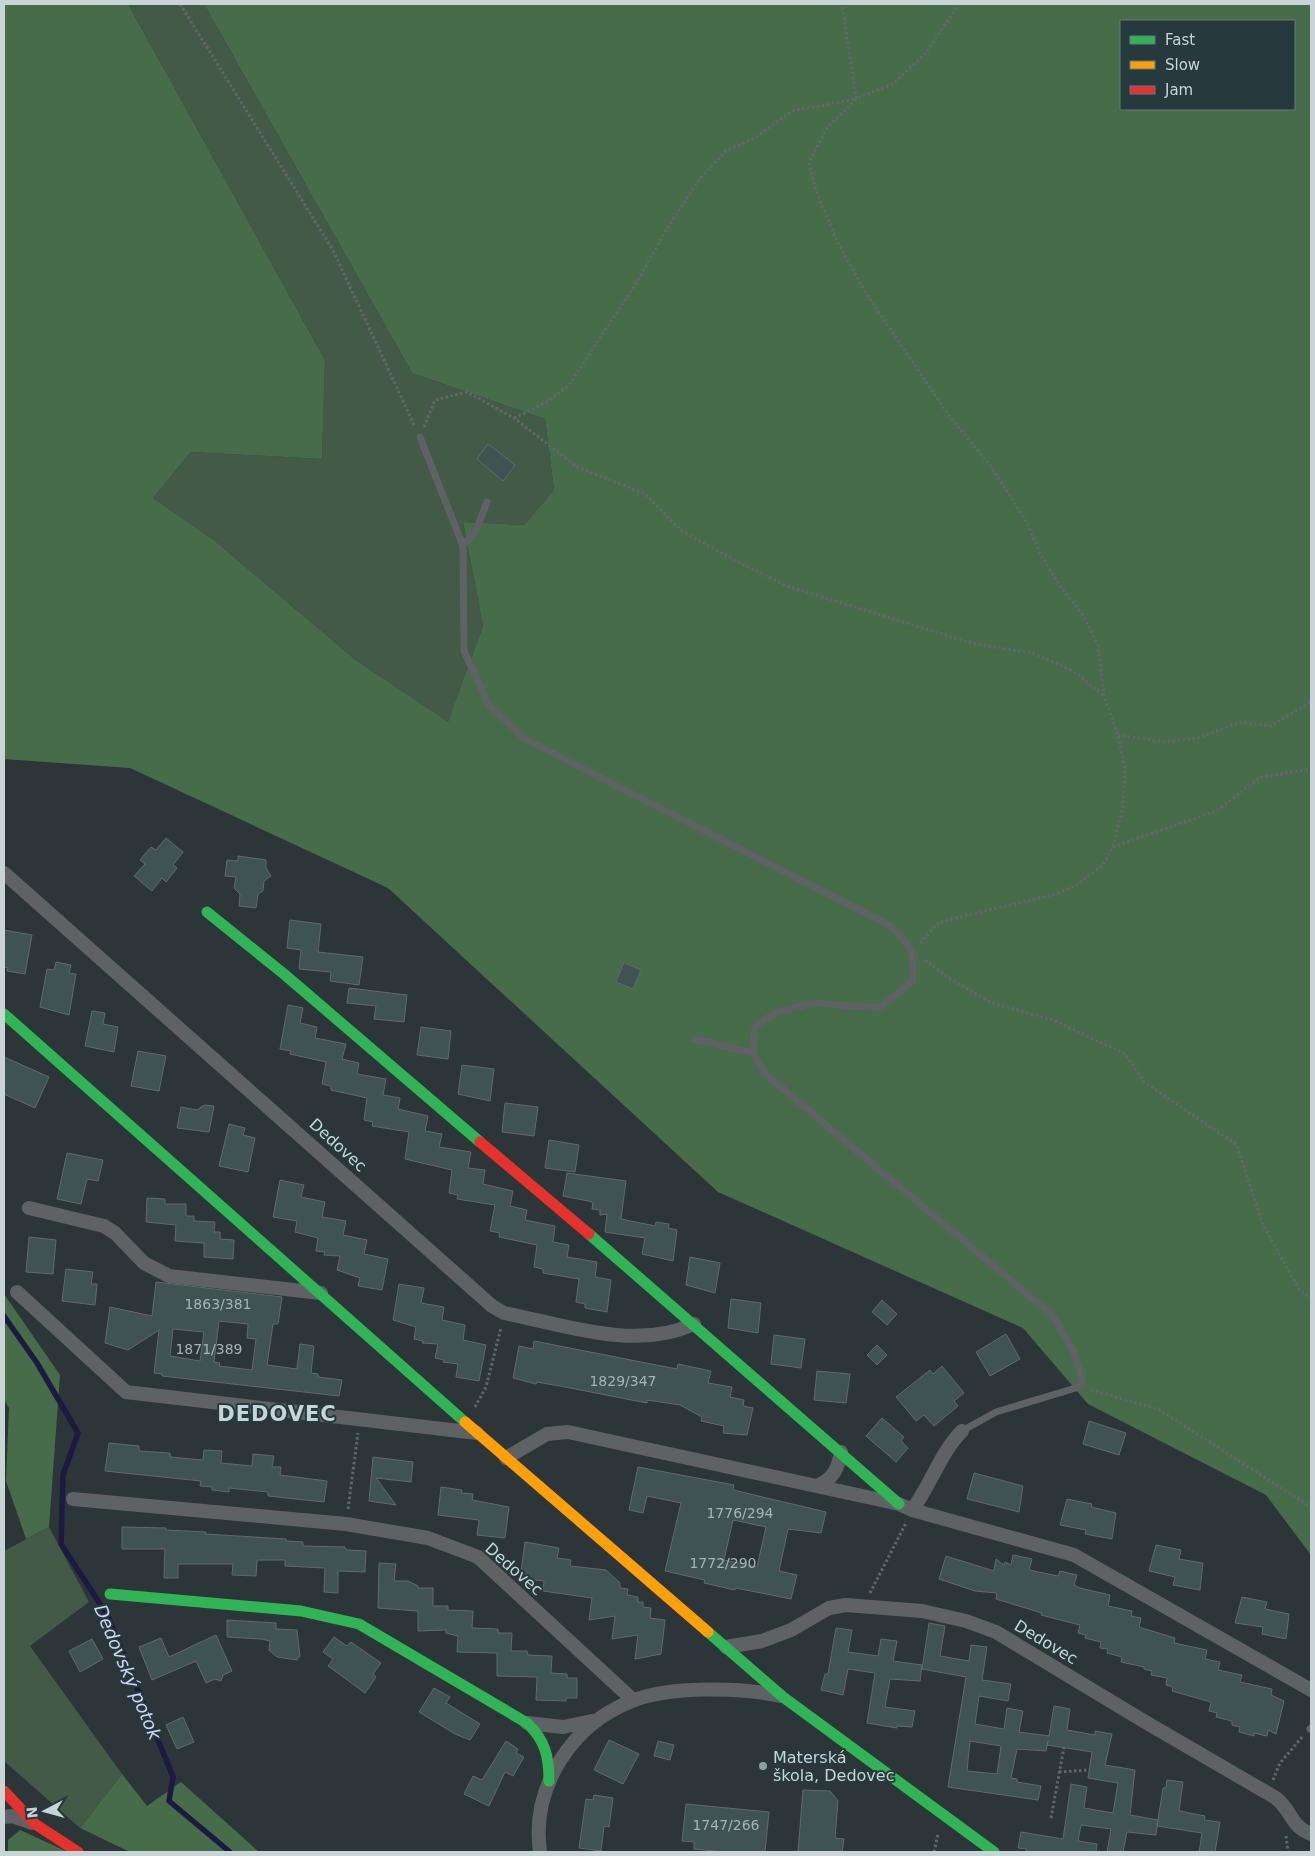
<svg xmlns="http://www.w3.org/2000/svg" width="1315" height="1856" viewBox="0 0 1315 1856" font-family="'DejaVu Sans',sans-serif">
<rect width="100%" height="100%" fill="#2c3638"/>
<path fill="#435a47" d="M128,4H204L412,373L545,419L554,490L524,525L463,522L483,626L448,723L357,661L215,541L153,498L191,452L322,459L325,360Z
M49,1527L89,1602L30,1646L122,1774L80,1828L4,1761V1551Z"/>
<path fill="#466c4a" fill-rule="evenodd" d="M4,4H128L325,360L322,459L191,452L153,498L215,541L357,661L448,722L483,626L463,522L524,525L554,490L545,419L412,373L204,4H1311V1555L1266,1495L1088,1404L1023,1328L718,1192L388,888L130,768L4,759ZM1121,21H1294V109H1121Z
M4,1294L60,1375L49,1527L26,1539L6,1481L9,1408L4,1400Z
M122,1774L147,1806L181,1782L259,1852H130L80,1828Z
M20,1830L68,1852H8V1840Z"/>
<g fill="none" stroke-linecap="round" stroke-linejoin="round">
<path stroke="#1c1a40" stroke-width="5.5" d="M4,1316L37,1363L78,1433L63,1475L61,1544L108,1616L173,1777L169,1801L230,1852"/>
</g>
<path fill="#3e5352" stroke="#616a6a" fill-rule="evenodd" d="M488,444L515,465L503,481L477,459Z
M166,838L183,852L173,865L177,868L166,882L162,878L152,891L134,876L145,864L140,860L151,847L156,850Z
M238,856L266,860V868L271,876L264,881L263,891L258,894L256,908L239,906L240,894L234,888L236,877L225,876L227,860L238,861Z
M290,920L321,924L318,952L363,957L359,985L330,981L331,972L299,969L301,950L287,948Z
M4,930L32,935L25,974L7,971L8,968L4,967Z
M56,962L71,965L69,973L76,974L69,1015L40,1007L47,969L54,970Z
M624,963L641,970L633,989L616,982Z
M349,988L407,995L404,1022L374,1019L376,1006L347,1003Z
M288,1005L303,1008L300,1023L317,1027L315,1038L346,1044L342,1059L359,1063L357,1074L386,1079L383,1095L400,1098L398,1109L428,1116L425,1131L442,1134L439,1147L471,1152L468,1168L485,1170L483,1184L513,1191L510,1206L527,1210L525,1220L555,1226L553,1242L569,1245L567,1257L597,1262L595,1277L611,1280L607,1312L585,1308V1304L576,1302L579,1279L543,1273V1269L534,1267L537,1245L499,1237L500,1233L490,1231L495,1205L457,1199L458,1195L449,1193L452,1170L405,1159L409,1132L372,1126L373,1122L364,1120L367,1098L331,1090V1086L322,1084L326,1062L290,1054L291,1051L280,1049Z
M92,1011L105,1013L103,1024L118,1027L114,1052L85,1046Z
M421,1027L451,1031L448,1059L417,1055Z
M138,1051L166,1056L159,1091L131,1086Z
M4,1057L49,1077L35,1108L4,1094Z
M462,1065L494,1069L490,1101L458,1094Z
M505,1103L538,1107L534,1136L502,1132Z
M204,1105L214,1106L209,1132L177,1128L181,1107L197,1110Z
M229,1124L245,1128L243,1135L255,1138L248,1172L219,1166Z
M549,1140L579,1145L575,1172L545,1168Z
M67,1153L103,1160L98,1181L87,1179L81,1204L57,1199Z
M567,1173L626,1181L621,1219L655,1226L656,1222L669,1224L668,1228L677,1230L673,1261L642,1254L645,1238L605,1232L607,1214L600,1215V1210L592,1209L593,1202L563,1196Z
M280,1180L304,1185L301,1197L325,1202L322,1217L346,1221L343,1235L367,1240L364,1254L388,1259L382,1290L358,1286L360,1278L337,1270L340,1256L324,1255L325,1252L316,1251L318,1238L295,1232L297,1221L273,1217Z
M147,1198L165,1199V1204H186V1216H194V1221L215,1222L214,1232H220V1239L234,1240L233,1259L204,1257V1243L175,1241L176,1225L146,1222Z
M29,1237L56,1240L53,1274L26,1272Z
M690,1257L720,1263L715,1293L686,1285Z
M66,1269L93,1272L91,1284H97L95,1305L62,1301Z
M156,1282L282,1297L278,1324H273L267,1365L297,1369L300,1344L314,1346L311,1373L318,1374V1377L342,1380L339,1396L162,1376V1374L154,1373L159,1330L128,1350L105,1343L110,1307L152,1316ZM219,1321L248,1324L247,1338L256,1339L252,1370L219,1366L220,1363L214,1362ZM173,1329L204,1332L200,1361L170,1356Z
M399,1284L424,1288L421,1303L444,1307L442,1320L465,1325L463,1340L486,1345L479,1381L456,1377L458,1364L443,1362L444,1360L435,1358L438,1344L422,1343L423,1341L414,1339L416,1327L393,1320Z
M731,1299L761,1303L758,1333L728,1328Z
M882,1300L897,1314L887,1325L872,1312Z
M1006,1334L1020,1359L990,1376L976,1352Z
M774,1335L805,1339L801,1368L771,1364Z
M534,1341L677,1369L678,1364L711,1371L708,1383L732,1387L730,1397L744,1400L743,1406L753,1408L747,1435L723,1433L724,1426L701,1421L702,1417L680,1405L647,1400V1403L560,1386L537,1382L536,1384L513,1378L519,1346L533,1349Z
M877,1345L887,1355L877,1365L867,1355Z
M942,1366L964,1393L954,1401L958,1406L934,1426L924,1415L916,1421L896,1397L930,1370L933,1374Z
M817,1371L850,1374L846,1403L814,1400Z
M882,1418L904,1437L901,1441L908,1448L896,1462L866,1436Z
M1089,1421L1126,1433L1119,1455L1083,1444Z
M109,1443L139,1446V1451L170,1453V1457L203,1460L204,1450L222,1451L221,1463L252,1466L253,1454L274,1456L272,1467H281L280,1475L327,1481L324,1502L268,1496V1492L229,1488V1492L212,1490V1487L200,1486L201,1481L105,1471Z
M373,1457L413,1462L411,1482L376,1478L396,1505L369,1501Z
M638,1467L734,1485L733,1490L826,1512L821,1533L788,1529L779,1571L797,1575L791,1599L736,1588L735,1590L704,1583L705,1580L665,1571L681,1503L647,1496L643,1513L629,1510ZM733,1520L766,1527L757,1567L724,1560Z
M974,1473L1023,1486L1019,1512L967,1499Z
M441,1487L462,1490L461,1493L473,1494L472,1500L509,1507L505,1538L477,1535L479,1520L438,1515Z
M1067,1499L1092,1504L1091,1507L1116,1513L1112,1539L1085,1534L1086,1530L1060,1525Z
M122,1527L166,1528L165,1530L206,1532L205,1534L286,1539V1541L303,1542V1546L345,1547L346,1550L366,1551L365,1572L338,1571V1593L324,1592L325,1568L285,1566V1560H257L256,1576L232,1575L233,1564H178V1578H164L165,1549H122Z
M525,1542L559,1548L557,1558L571,1560L570,1566L606,1570L620,1583V1588L628,1589L627,1595L638,1597V1602H643V1607L651,1608L650,1618L665,1620L661,1654L635,1659L638,1635L612,1639L615,1616L589,1620L592,1598L543,1591L544,1581L520,1578Z
M1156,1545L1181,1550L1179,1559L1203,1563L1200,1590L1173,1585L1175,1577L1149,1571Z
M1013,1555L1032,1559L1029,1570L1058,1576L1060,1571L1077,1575L1074,1585L1080,1588L1110,1595L1108,1606L1132,1611L1131,1616L1141,1618L1139,1627L1175,1638L1174,1643L1207,1650L1205,1659L1220,1662L1218,1670L1242,1675L1240,1682L1272,1689L1271,1695L1284,1701L1276,1734L1268,1730L1267,1736L1254,1733V1736L1239,1732L1240,1727L1232,1725V1721L1216,1717L1217,1713L1209,1711L1211,1702L1172,1691L1173,1687L1166,1685L1167,1678L1151,1675L1152,1671L1144,1669V1667L1121,1662L1122,1657L1107,1653L1108,1649L1100,1648L1101,1642L1085,1638L1086,1635L1078,1633L1080,1625L1041,1615L1042,1613L996,1599L997,1593L975,1591L939,1579L946,1556L994,1571L996,1559L1004,1565L1005,1562L1011,1565Z
M379,1563L396,1564L394,1581H408L418,1586V1588H433V1606H448V1610L473,1611L472,1628L498,1629V1633H512L511,1651H527L528,1655L552,1656L551,1673L567,1674V1678H577V1698H566V1701L536,1700L537,1677L497,1676V1653L457,1652L458,1636L446,1633V1630L418,1631V1611L378,1608Z
M1242,1597L1267,1602L1265,1609L1289,1614L1286,1639L1262,1634L1263,1627L1235,1623Z
M227,1620L276,1623V1629L297,1630L300,1657H298L297,1660L277,1657L269,1650L270,1641L261,1639L227,1637Z
M929,1623L945,1626L940,1656L969,1661L971,1645L987,1647L982,1680L1011,1684L1008,1701L979,1696L975,1724L1004,1729L1007,1708L1023,1711L1019,1732L1049,1736L1054,1706L1070,1709L1067,1730L1095,1735V1731L1112,1734L1105,1765L1135,1770L1130,1815L1158,1820L1156,1835L1127,1832L1123,1852H1107L1111,1829L1081,1825L1078,1841L1097,1844L1096,1852H1026L1027,1849L1018,1848L1021,1832L1063,1839L1071,1784L1087,1787L1084,1808L1113,1813L1118,1783L1088,1778L1092,1752L1047,1745L1048,1741L1046,1751L1017,1749L1011,1778L1017,1779V1782L1041,1786L1038,1800L948,1787L966,1677L922,1669ZM970,1741L1001,1746L997,1774L967,1771Z
M836,1628L852,1630L848,1652L878,1656L881,1639L897,1641L893,1661L922,1665L920,1681L890,1679L885,1707L915,1711L912,1727L897,1726V1728L867,1723L875,1673L848,1669L843,1695L821,1690L825,1674H828Z
M216,1635L232,1671L223,1675L221,1681L215,1679L206,1683L196,1661L152,1680L139,1647L161,1638L169,1657Z
M334,1637L347,1646L351,1642L381,1663L373,1674L376,1677L365,1693L328,1666L333,1659L323,1652Z
M92,1639L103,1659L80,1672L69,1651Z
M434,1688L450,1697L446,1703L480,1724L470,1740L455,1734L419,1712Z
M183,1717L194,1742L177,1749L166,1725Z
M609,1740L639,1754L623,1784L594,1770Z
M506,1741L518,1749L516,1753L524,1757L513,1776L505,1772L489,1806L464,1794L473,1776L482,1780Z
M658,1741L674,1745L670,1760L654,1756Z
M1167,1780L1183,1782L1179,1811L1205,1816L1204,1820L1220,1822L1215,1852H1199L1202,1833L1157,1826L1163,1788H1166Z
M803,1790L830,1791L838,1801L835,1838L844,1839L842,1852H798Z
M594,1795L613,1798L609,1827L604,1826L601,1851L579,1848L586,1799L593,1800Z
M686,1804L769,1812L765,1852H725L694,1849V1842L682,1841Z"/>
<g fill="none" stroke-linecap="round" stroke-linejoin="round">
<path stroke="#616769" stroke-width="3" stroke-dasharray="2.5 2.5" stroke-linecap="butt" d="M180,4L333,250L415,427
M514,418L547,402L569,385L637,282L665,232L700,178L726,151L755,138L792,111L856,99L842,4
M424,427L435,400L467,392L514,418L577,467L645,494L682,531L732,559L787,586L971,643L1032,653L1073,671L1104,696
M1118,735L1166,742L1198,738L1240,722L1270,726L1311,702
M1113,847L1216,811L1261,777L1311,769
M920,943L939,922L1052,895L1075,886L1103,865L1113,847L1123,807L1125,768L1118,735L1104,696L1098,645L1083,615L1060,586L1041,555L1025,519L990,465L952,420L867,295L837,241L816,191L809,162L827,128L856,99L893,84L925,54L959,4
M925,960L947,977L992,1003L1053,1020L1125,1054L1144,1082L1237,1145L1263,1225L1299,1289L1311,1299
M1091,1390L1158,1409L1311,1507
M475,1407L486,1387L501,1328
M348,1509L358,1433
M870,1593L906,1523
M1059,1772L1089,1770
M1273,1780L1280,1763L1303,1736
M1051,1818L1064,1747
M1286,1836L1288,1852
M876,1852V1851
M934,1852L938,1834"/>
<path stroke="#5f6264" stroke-width="7" d="M420,437L463,546L464,651L489,705L525,739L893,927L912,951L913,981L879,1008L813,1003L777,1012L755,1026L753,1053L764,1073L1051,1314C1065,1336 1080,1356 1082,1384L1079,1387L996,1412L962,1431
M463,546L476,530L487,502
M694,1039L753,1053
M1310,1729L1311,1728"/>
<path stroke="#5f6264" stroke-width="14" d="M4,873L492,1306L504,1313C565,1325 635,1351 694,1324
M29,1208L104,1226L115,1233L144,1263L169,1276L321,1293
M17,1292L126,1392L477,1433
M506,1458L547,1434L568,1432L899,1504L912,1510L1074,1555L1311,1690
M819,1485C834,1478 838,1468 841,1452
M73,1499L346,1524L428,1538L478,1557L633,1700
M912,1510C931,1485 940,1453 962,1431
M726,1647L762,1641L791,1630L829,1608L846,1605L922,1611L966,1621L996,1632L1147,1723L1276,1798C1293,1812 1290,1826 1311,1834
M527,1723L563,1727L592,1721
M4,1817L12,1816L32,1823
M540,1852C531,1787 571,1725 632,1701C668,1686 742,1687 780,1696"/>
<path stroke="#30b455" stroke-width="11" d="M207,912L284,974L480,1142
M4,1014L465,1422
M589,1234L899,1504
M110,1594L301,1611L359,1624L527,1723C545,1740 549,1756 549,1781
M708,1632L783,1697L994,1852"/>
<path stroke="#ff9f0a" stroke-width="11" d="M465,1422L708,1632"/>
<path stroke="#e5322d" stroke-width="11" d="M480,1142L589,1234
M4,1791L35,1824L78,1852"/>
</g>
<circle fill="#919d9f" stroke="#263a3e" stroke-width="2" cx="763" cy="1766" r="5"/>
<g text-anchor="middle" dominant-baseline="central" stroke-width="4" stroke-linejoin="round" paint-order="stroke">
<g font-size="14" fill="#a6b4b5">
<text x="218" y="1304">1863/381</text>
<text x="209" y="1349">1871/389</text>
<text x="623" y="1381">1829/347</text>
<text x="740" y="1513">1776/294</text>
<text x="723" y="1563">1772/290</text>
<text x="726" y="1825">1747/266</text>
</g>
<g font-size="16" fill="#c8d4d6" stroke="#263a3e">
<text transform="translate(338 1145) rotate(42)">Dedovec</text>
<text transform="translate(514 1569) rotate(41)">Dedovec</text>
<text transform="translate(1046 1642) rotate(31)">Dedovec</text>
</g>
<g font-size="16" fill="#c8d4d6" stroke="#263a3e" text-anchor="start">
<text x="773" y="1757">Materská<tspan x="773" dy="18">škola, Dedovec</tspan></text>
</g>
<g font-size="18" font-style="italic" fill="#d3d6f5" stroke="#263a3e">
<text transform="translate(128 1672) rotate(67)">Dedovský potok</text>
</g>
<g font-size="21" font-weight="bold" letter-spacing="1" fill="#c8d4d6" stroke="#263a3e">
<text x="277" y="1414">DEDOVEC</text>
</g>
</g>
<rect width="1315" height="1856" fill="none" stroke="#c8d4d6" stroke-width="10"/>
<rect x="1120" y="20" width="175" height="90" fill="#263a3e" stroke="#67787b"/>
<rect x="1130" y="36" width="25" height="8" fill="#30b455" stroke="#67787b"/>
<text x="1165" y="45" font-size="15" fill="#c8d4d6">Fast</text>
<rect x="1130" y="61" width="25" height="8" fill="#ff9f0a" stroke="#67787b"/>
<text x="1165" y="70" font-size="15" fill="#c8d4d6">Slow</text>
<rect x="1130" y="86" width="25" height="8" fill="#e5322d" stroke="#67787b"/>
<text x="1165" y="95" font-size="15" fill="#c8d4d6">Jam</text>
<g transform="translate(45 1811) rotate(264)" stroke="#263a3e" stroke-width="4" paint-order="stroke">
<path d="M0-4L9 19L0 12L-9 19Z" fill="#c8d4d6"/>
<text y="-8" font-size="14" font-weight="bold" text-anchor="middle" fill="#c8d4d6">N</text>
</g>
</svg>
